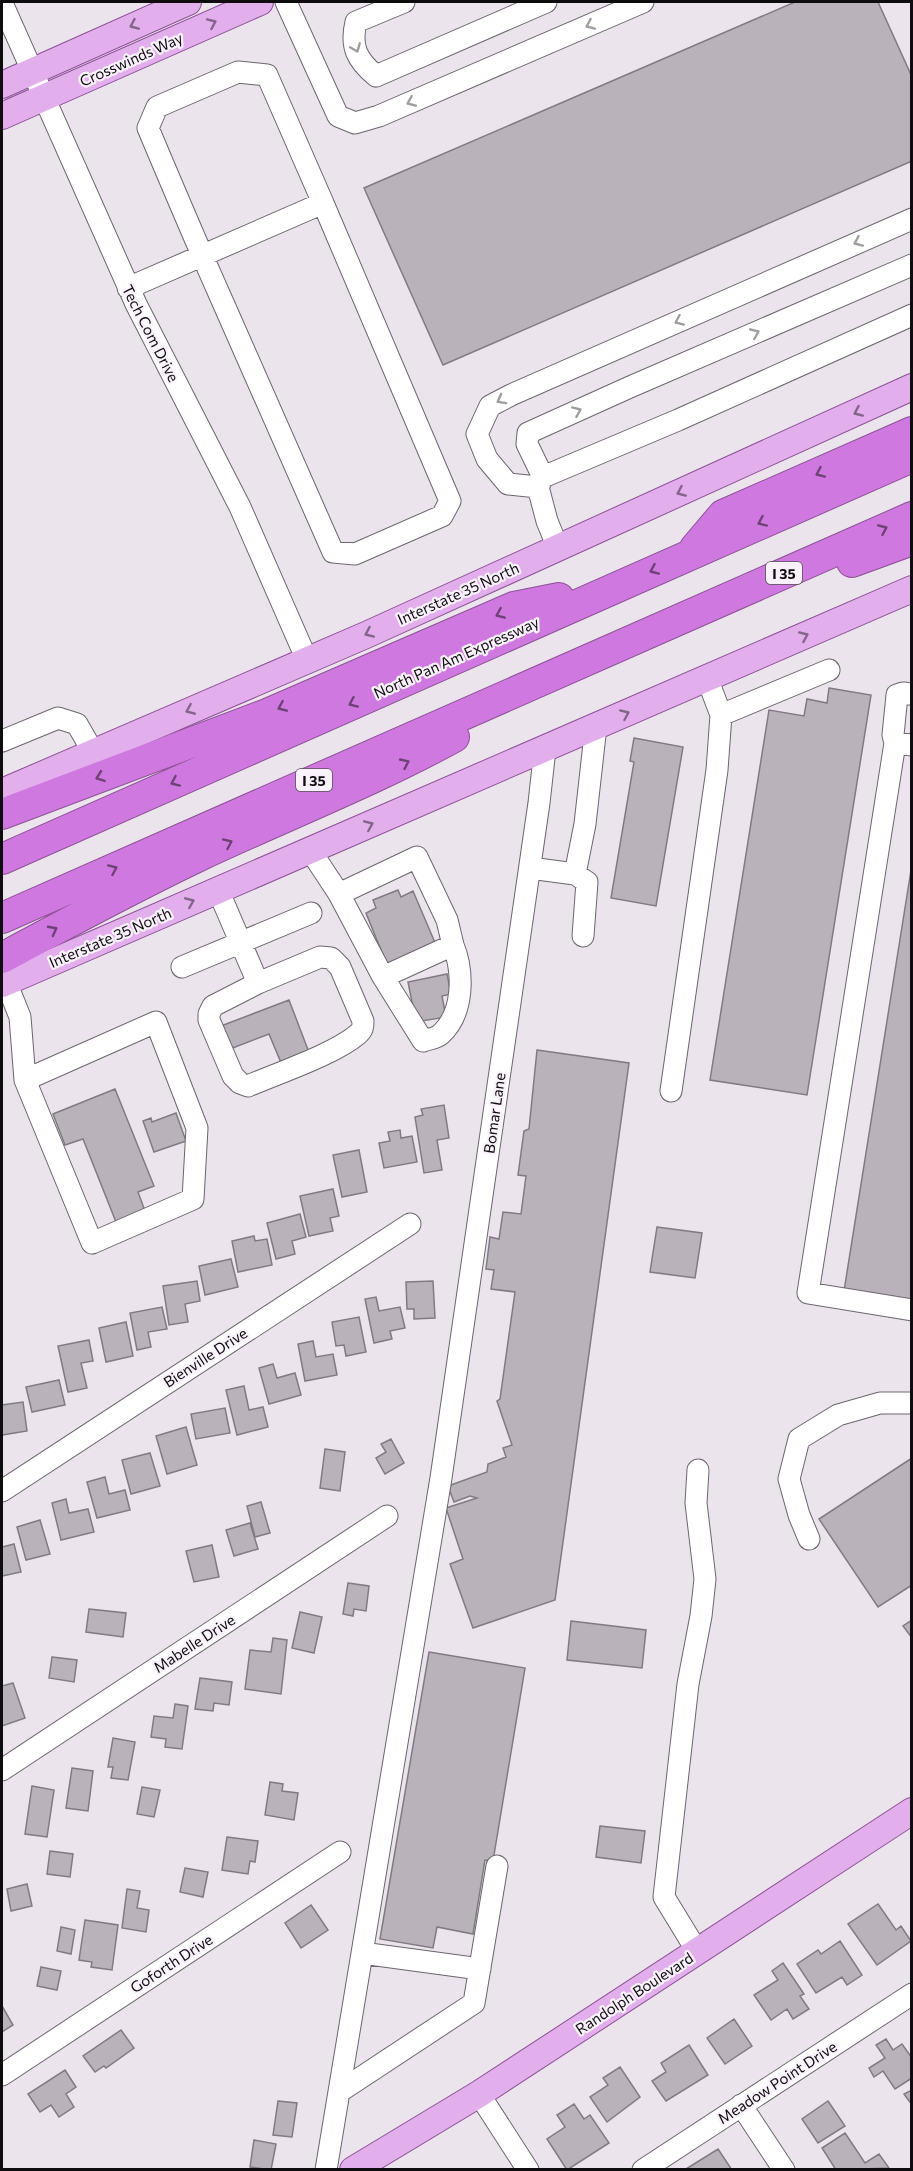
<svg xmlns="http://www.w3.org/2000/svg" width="913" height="2171" viewBox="0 0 913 2171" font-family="Commissioner,sans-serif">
<rect width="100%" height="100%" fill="#ece4ed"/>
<path fill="#bab2bb" stroke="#827a83" stroke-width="1.5" d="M795,2H878L912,77V161L443,365L364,188Z
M829,688L871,695L807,1095L710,1080L769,710L804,716L807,699L827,703Z
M634,738L683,747L656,906L611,898L634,762L630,761Z
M912,864V1301L844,1291Z
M398,890L401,897L413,891L436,945L387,965L366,913L376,908L373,900Z
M447,974L451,994L442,996L446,1017L416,1022L408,982Z
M289,1000L310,1055L282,1065L269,1034L230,1049L221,1026Z
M537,1050L629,1063L555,1600L473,1628L450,1564L463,1559L446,1508L477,1498L470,1496L454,1502L448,1486L487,1472L488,1464L506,1457L503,1448L512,1445L497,1401L500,1399L515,1292L491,1289L494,1270L486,1269L490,1237L499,1239L503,1212L521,1214L526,1176L518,1175L524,1131L529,1129Z
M115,1089L154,1186L138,1192L145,1211L116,1222L83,1139L65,1145L53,1114Z
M444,1105L449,1138L437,1140L442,1170L424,1173L415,1117L423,1115L421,1109Z
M176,1113L186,1141L154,1152L143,1121L151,1118L152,1122Z
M400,1130L401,1138L412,1136L417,1162L384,1168L379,1143L390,1141L388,1132Z
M359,1150L367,1192L342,1197L333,1155Z
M333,1189L339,1216L330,1218L333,1231L309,1236L300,1196Z
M300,1214L306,1237L292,1241L295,1254L276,1259L267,1223Z
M657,1227L702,1233L695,1278L650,1272Z
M254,1236L255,1241L267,1239L272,1265L238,1272L232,1241Z
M231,1259L238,1287L205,1295L199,1266Z
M197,1281L200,1301L185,1304L188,1322L169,1325L163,1286Z
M433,1281L435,1318L414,1319V1309H407L406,1282Z
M376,1297L379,1311L400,1307L405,1328L390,1331L392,1339L374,1343L365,1299Z
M162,1307L167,1329L148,1332L151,1347L137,1350L130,1313Z
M359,1317L366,1352L346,1356L344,1345L336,1346L332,1322Z
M126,1322L133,1356L106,1362L99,1328Z
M89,1340L93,1361L81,1363L87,1388L68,1392L58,1346Z
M313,1341L316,1357L333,1354L337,1375L305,1381L298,1344Z
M273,1364L277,1378L295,1373L301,1395L269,1404L259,1368Z
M59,1380L65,1405L32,1412L26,1387Z
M244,1386L249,1410L263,1407L268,1427L237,1435L226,1390Z
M23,1402L27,1431L2,1435V1405Z
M225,1408L230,1433L196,1439L191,1414Z
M186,1427L197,1465L167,1474L156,1436Z
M391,1439L404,1463L385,1474L376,1458L386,1452L381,1444Z
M325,1449L345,1452L340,1491L320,1488Z
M150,1453L160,1486L131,1494L122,1460Z
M912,1458V1585L878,1607L819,1519Z
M105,1477L109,1494L125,1490L130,1510L97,1518L87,1482Z
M66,1499L69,1513L88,1509L94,1532L61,1540L52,1503Z
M261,1502L270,1533L255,1537L247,1506Z
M40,1520L50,1554L26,1560L17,1527Z
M250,1523L258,1549L234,1556L226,1530Z
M14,1544L21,1572L2,1576V1547Z
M212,1545L219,1577L194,1582L186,1551Z
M348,1583L369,1586L366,1611L354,1609L353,1616L343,1614Z
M89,1609L126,1613L123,1637L86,1632Z
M300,1612L322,1617L314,1653L292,1648Z
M912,1620V1638L903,1626Z
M571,1621L646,1630L642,1668L567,1660Z
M273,1638L287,1640L281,1694L245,1689L250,1650L271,1652Z
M429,1652L525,1668L493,1861L485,1860L473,1934L437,1927L433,1948L380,1939Z
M52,1657L77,1660L74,1682L49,1678Z
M200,1678L232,1682L229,1705L214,1703L213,1711L195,1709Z
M13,1683L25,1718L2,1726V1686Z
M175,1704L188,1706L182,1749L165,1747L166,1739L151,1737L154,1716L173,1718Z
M113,1738L135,1742L128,1780L111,1778L113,1767H108Z
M72,1768L93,1771L88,1811L66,1808Z
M270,1782L283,1784L282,1791L298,1793L294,1820L265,1815Z
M32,1786L54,1790L47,1837L25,1834Z
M142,1787L160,1790L154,1817L137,1814Z
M600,1826L645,1831L641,1863L596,1857Z
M227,1837L258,1841L255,1862L250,1861L248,1874L222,1870Z
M50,1851L73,1854L70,1877L47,1874Z
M185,1868L208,1872L203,1897L180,1892Z
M27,1884L32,1906L11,1911L7,1889Z
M127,1889L140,1891L137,1908L149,1910L146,1932L122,1928Z
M878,1904L896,1930L901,1926L911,1941L877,1965L848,1924Z
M311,1905L328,1930L301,1948L285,1923Z
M85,1920L118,1925L112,1970L91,1967L92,1962L79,1960Z
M61,1927L75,1930L71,1954L57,1951Z
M840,1941L862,1975L847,1985L842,1977L816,1993L797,1964L818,1950L821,1954Z
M783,1963L804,1994L800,1996L809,2009L793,2019L787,2009L771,2020L754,1995L778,1980L772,1971Z
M41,1967L61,1971L57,1990L37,1986Z
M2,2006L13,2025L2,2032Z
M734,2019L752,2046L725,2064L707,2038Z
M121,2030L134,2048L106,2068L104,2066L95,2072L83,2056Z
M886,2039L893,2050L902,2044L912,2058V2078L895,2089L883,2071L874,2077L869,2068L885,2058L876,2045Z
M689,2045L708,2075L666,2101L652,2081L666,2072L661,2063Z
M620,2067L640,2097L607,2122L590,2097L608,2085L603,2078Z
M65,2070L76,2087L66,2094L74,2107L59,2117L51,2105L40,2112L28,2094Z
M912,2090V2105L904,2094Z
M278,2101L297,2103L292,2137L273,2135Z
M828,2101L845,2126L818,2143L802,2119Z
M574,2104L584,2119L590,2115L609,2143L567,2170L547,2139L565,2127L557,2115Z
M845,2133L865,2163L879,2154L889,2168L836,2170L822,2148Z
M254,2140L276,2144L271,2170L250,2167Z
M718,2149L732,2170H687L686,2169Z"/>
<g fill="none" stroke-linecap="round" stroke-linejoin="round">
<g stroke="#6c656d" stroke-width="23">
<path id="minor" d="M286,2L338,116L355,123L379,116L643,2
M404,2L356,22C350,47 357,60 376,76L546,2
M2,3L136,304L240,507L307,660
M128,288C193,260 258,232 323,203L450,501L442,516L355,554L333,552L221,298C196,242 172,185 148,128L157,107L238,72L267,75L323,203
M543,477L527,444L528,433L630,387L912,265
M538,487L508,484L487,459L477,434L490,406L511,395L912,219
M558,548L547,521L538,487L543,477L678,420L912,315
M912,694L903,693L897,695L893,735L895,743L912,745
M721,715L829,670
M2,741L58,718L77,724L93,752
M895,743L808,1293L912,1310
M310,850L339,894L417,857L447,920L453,945L383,977L339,894
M530,868L575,874L585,824L596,726
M575,874L587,882L583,936
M218,890L258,983L320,957L331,958L340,967L363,1021C363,1026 363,1030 358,1034C335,1054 278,1073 248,1086L240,1083L233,1076L209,1020V1014L213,1006L258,983
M182,967L311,913
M383,977L423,1041C429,1039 437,1038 441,1034C464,1013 464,972 453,945
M6,982L20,1017L25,1080L92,1243L193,1199L197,1128L156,1022L25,1080
M671,1091L717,770L721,715L707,678
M2,1491L410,1224
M809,1539L799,1515L789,1479L799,1439L838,1415L880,1403H912
M2,1770L387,1516
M697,1951L664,1897L688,1684L701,1616L705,1579L696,1503L698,1470
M362,1953L480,1969
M2,2075L340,1852
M339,2092L474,2003L497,1866
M479,2094L528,2170
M741,2105L784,2170
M326,2170L441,1478L539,803L545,749
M643,2170L912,1994"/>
</g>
<g stroke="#8c5296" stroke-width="28">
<path id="major" d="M2,85L188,2
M2,116L260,2
M2,792L366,635L912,387
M2,984L912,589
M353,2170L479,2094L912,1811"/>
</g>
<g stroke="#8c5296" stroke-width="32">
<path id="highway" d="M695,548L723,515L912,432
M852,562L912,540
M2,814L267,714L514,607L559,598
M2,859L912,457
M2,918L912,517
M2,958C67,923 132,888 199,856C284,816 372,782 454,737"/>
</g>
<use href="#minor" stroke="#fff" stroke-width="21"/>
<use href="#major" stroke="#e2aeec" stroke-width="26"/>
<use href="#highway" stroke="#cf78df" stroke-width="30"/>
</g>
<defs><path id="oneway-chevron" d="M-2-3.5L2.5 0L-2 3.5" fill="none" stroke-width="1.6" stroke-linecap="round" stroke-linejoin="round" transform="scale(1.5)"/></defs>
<g stroke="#836589">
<use href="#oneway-chevron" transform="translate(212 23) rotate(-24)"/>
<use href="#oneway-chevron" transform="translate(134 25) rotate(156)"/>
<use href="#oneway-chevron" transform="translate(858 412) rotate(156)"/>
<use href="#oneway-chevron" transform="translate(681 492) rotate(156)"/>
<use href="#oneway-chevron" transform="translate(369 633) rotate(156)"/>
<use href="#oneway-chevron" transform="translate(804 636) rotate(-24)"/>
<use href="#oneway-chevron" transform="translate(190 710) rotate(157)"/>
<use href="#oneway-chevron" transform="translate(625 714) rotate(-24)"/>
<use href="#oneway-chevron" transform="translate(369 825) rotate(-23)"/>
<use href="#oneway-chevron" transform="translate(190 902) rotate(-23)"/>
</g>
<g stroke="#9f9e9f">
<use href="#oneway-chevron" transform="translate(590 25) rotate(157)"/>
<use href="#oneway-chevron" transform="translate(356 48) rotate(68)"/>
<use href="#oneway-chevron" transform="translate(411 102) rotate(157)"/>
<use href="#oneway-chevron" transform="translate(858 242) rotate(156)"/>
<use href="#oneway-chevron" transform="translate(679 321) rotate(156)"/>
<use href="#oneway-chevron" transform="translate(755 333) rotate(-23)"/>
<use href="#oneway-chevron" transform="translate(501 400) rotate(151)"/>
<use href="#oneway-chevron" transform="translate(577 411) rotate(-24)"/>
</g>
<g stroke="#6f4277">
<use href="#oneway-chevron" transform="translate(820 473) rotate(156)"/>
<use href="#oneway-chevron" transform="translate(762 522) rotate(156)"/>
<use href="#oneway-chevron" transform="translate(883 529) rotate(-24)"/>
<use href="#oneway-chevron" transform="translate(654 570) rotate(156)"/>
<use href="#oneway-chevron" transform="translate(500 614) rotate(157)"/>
<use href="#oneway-chevron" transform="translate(353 703) rotate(156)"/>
<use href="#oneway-chevron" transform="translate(282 707) rotate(157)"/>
<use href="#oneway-chevron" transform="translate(405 763) rotate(-25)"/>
<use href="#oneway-chevron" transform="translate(100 777) rotate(160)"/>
<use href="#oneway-chevron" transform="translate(175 782) rotate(156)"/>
<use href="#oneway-chevron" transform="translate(228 843) rotate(-24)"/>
<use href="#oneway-chevron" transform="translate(113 869) rotate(-24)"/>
<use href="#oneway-chevron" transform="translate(53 930) rotate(-28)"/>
</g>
<g text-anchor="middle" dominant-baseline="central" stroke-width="4.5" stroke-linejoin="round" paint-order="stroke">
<g fill="#f9f1fb" stroke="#555156" stroke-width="1.5">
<rect x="766" y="562" width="36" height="22" rx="4.5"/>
<rect x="296" y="769" width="36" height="22" rx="4.5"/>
</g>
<g font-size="14" font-weight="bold" fill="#0f0c0f">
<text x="784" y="573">I 35</text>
<text x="314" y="780">I 35</text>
</g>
<g font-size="15" fill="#0f0c0f" stroke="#f9f1fb">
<text transform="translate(131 59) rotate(-24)">Crosswinds Way</text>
<text transform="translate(151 333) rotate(63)">Tech Com Drive</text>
<text transform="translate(458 593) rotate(-24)">Interstate 35 North</text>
<text transform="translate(456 657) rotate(-24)">North Pan Am Expressway</text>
<text transform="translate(110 937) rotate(-23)">Interstate 35 North</text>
<text transform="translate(494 1113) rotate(-82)">Bomar Lane</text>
<text transform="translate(205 1357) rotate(-33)">Bienville Drive</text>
<text transform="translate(194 1643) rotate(-33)">Mabelle Drive</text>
<text transform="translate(171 1963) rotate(-33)">Goforth Drive</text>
<text transform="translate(634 1993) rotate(-33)">Randolph Boulevard</text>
<text transform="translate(777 2082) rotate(-33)">Meadow Point Drive</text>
</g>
</g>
<rect width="913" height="2171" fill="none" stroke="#0f0c0f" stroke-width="6"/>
</svg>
